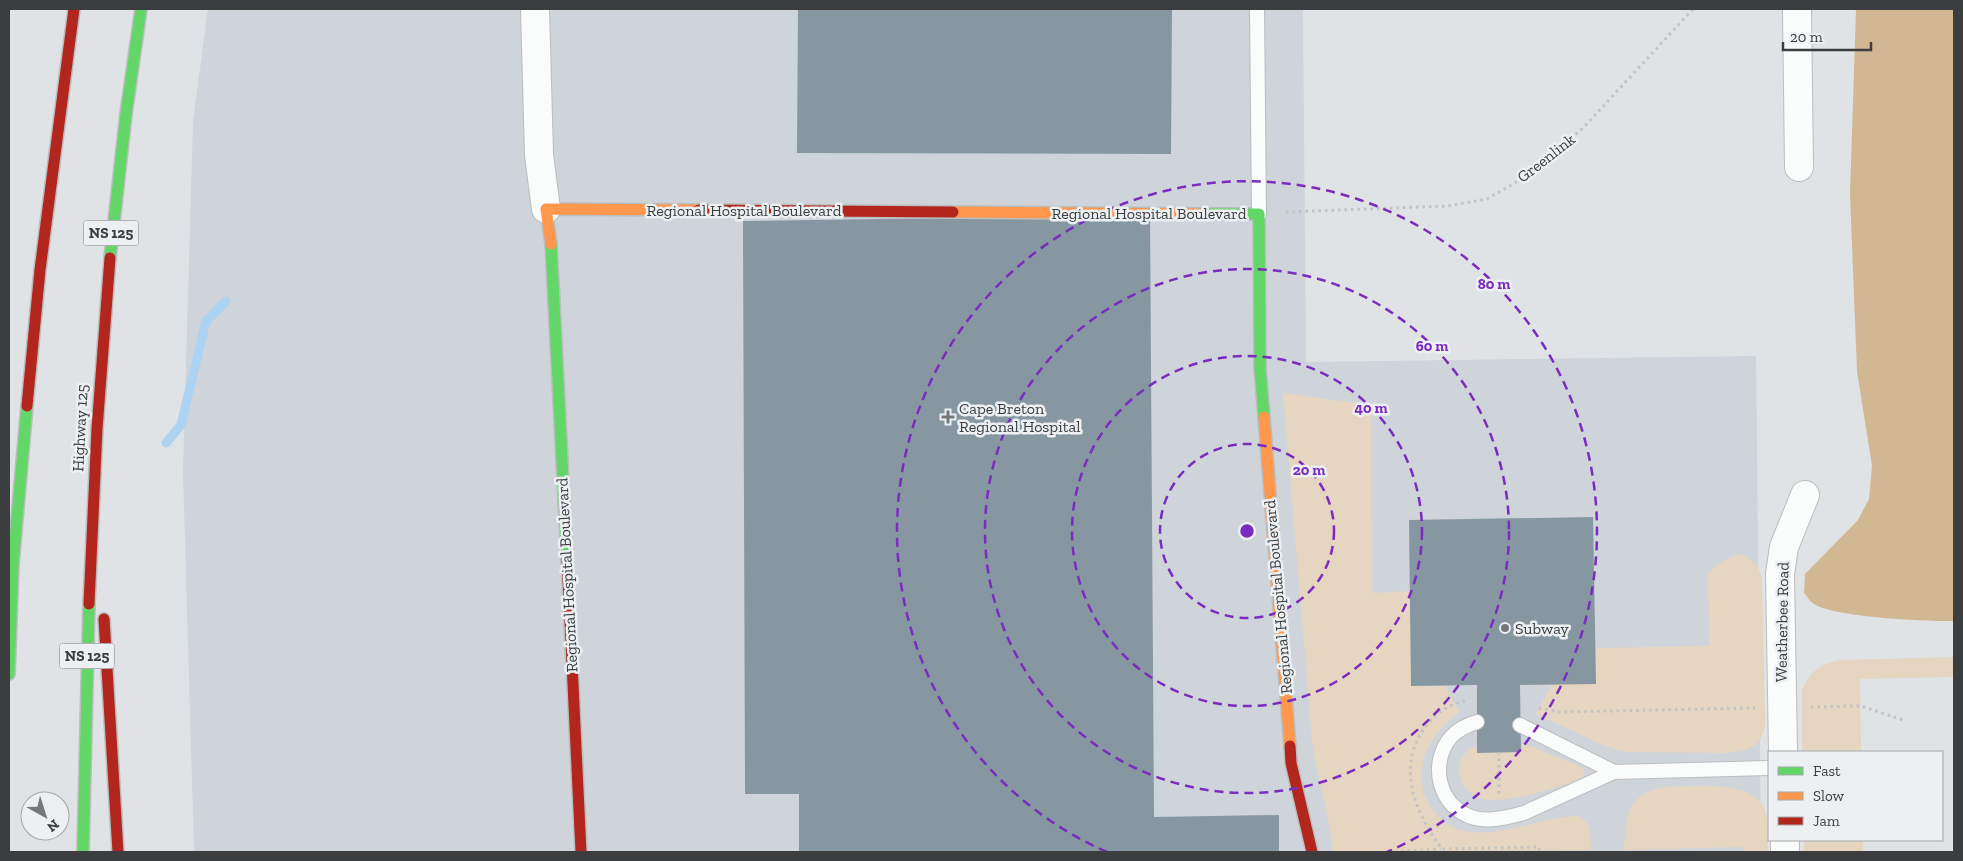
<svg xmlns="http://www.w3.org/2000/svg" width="1963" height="861" viewBox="0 0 1963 861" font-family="'Zilla Slab',serif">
<rect width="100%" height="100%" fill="#e0e3e5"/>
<path fill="#ced4d9" d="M208,9H1303L1306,362L1756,356L1761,852H194L183,472L193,121Z"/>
<path fill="#e5d5c1" d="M1283,393L1371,405L1372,593L1410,591L1411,686H1445L1460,712C1438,728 1421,749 1422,777C1422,791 1426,801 1435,812C1467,856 1536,815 1579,816C1592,824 1591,836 1591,850L1333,852C1330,814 1316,778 1312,740Z
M1738,554C1752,557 1758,565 1762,579L1765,725C1761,749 1747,751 1725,753L1625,752L1603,745L1536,714L1552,684L1595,648L1709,646L1708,574L1719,563Z
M1954,657V677L1860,679L1861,752H1802V691C1809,671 1822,663 1842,660Z
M1517,743L1533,747L1581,767L1585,771L1583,776L1575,782C1548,789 1511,804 1484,799C1460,796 1448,761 1472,748C1485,741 1503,743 1517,743Z
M1664,787C1692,787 1752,778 1765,810C1770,822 1768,839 1768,852H1743V847L1624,850C1626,816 1626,795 1664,787Z
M1804,840H1863V852H1804Z"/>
<path fill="#d2b793" d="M1856,9H1954V621C1929,622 1833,617 1814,604C1810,602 1807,596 1804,593L1805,574L1858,520L1869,499L1872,466L1857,371L1850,194Z"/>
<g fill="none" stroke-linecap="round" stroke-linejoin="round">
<path stroke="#acd4f2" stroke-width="9" d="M166,443L181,425L206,321L226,301"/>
</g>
<path fill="#8697a1" d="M798,9H1172L1171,154L797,153Z
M1150,215L1154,817L1279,815V852H799V794H745L743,221Z
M1593,517L1596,684L1520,685L1521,752L1477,753V685L1411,686L1409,520Z"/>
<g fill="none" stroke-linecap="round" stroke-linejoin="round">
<g stroke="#bbbebf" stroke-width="16">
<path id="lane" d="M1257,9L1259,214
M1477,722C1467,725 1458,729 1451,737C1428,764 1439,809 1475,818C1491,822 1508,817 1524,813L1614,772L1520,725
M1614,772L1769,768"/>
</g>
<g stroke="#bbbebf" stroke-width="30">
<path id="street" d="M535,9L539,155L546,209
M1797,9L1799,167
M1783,752L1780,574L1784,547L1805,495
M1785,840V852"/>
</g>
<g stroke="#bbbebf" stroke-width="14">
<path id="fast" d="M1198,214H1259L1260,368L1264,417
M551,244L567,558
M110,258L126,114L141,9
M9,674L13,564L27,406
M83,852L89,604"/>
</g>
<g stroke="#bbbebf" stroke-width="14">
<path id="slow" d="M953,212L1198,214
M551,244L546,209L699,210
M1264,417L1290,746"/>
</g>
<g stroke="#bbbebf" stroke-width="14">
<path id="jam" d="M699,210L953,212
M27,406L40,270L74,9
M567,558L581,852
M89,604L97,429L110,258
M104,619L118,852
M1290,746L1291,763L1312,852"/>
</g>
<path stroke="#c2c3c3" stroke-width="3" stroke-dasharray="2.5 4" stroke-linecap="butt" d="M1286,212L1448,206L1487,199L1532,173L1584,127L1693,9
M1465,701C1451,704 1439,711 1429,722C1394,764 1414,811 1442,849L1539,847V852
M1811,707L1861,706L1906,721
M1539,708L1559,712L1755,708
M1499,752V797
M1388,852L1441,849"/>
<use href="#lane" stroke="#fafbfb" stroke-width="14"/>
<use href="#street" stroke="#fafbfb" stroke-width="28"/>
<use href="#fast" stroke="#63d668" stroke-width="11"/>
<use href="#slow" stroke="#ff974d" stroke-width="11"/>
<use href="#jam" stroke="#b3261e" stroke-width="11"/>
</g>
<g fill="none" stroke="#7b2cbf" stroke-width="2.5" stroke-dasharray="9 6">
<circle cx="1247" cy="531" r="87"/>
<circle cx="1247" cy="531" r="175"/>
<circle cx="1247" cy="531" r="262"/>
<path d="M1107 852A350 350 0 1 1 1387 852"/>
</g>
<g fill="#757778" stroke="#ecf0f3" stroke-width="2">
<path d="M945.5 409.5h5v5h5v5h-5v5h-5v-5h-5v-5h5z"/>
<circle cx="1505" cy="628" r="5"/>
</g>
<g text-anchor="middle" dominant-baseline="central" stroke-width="5" stroke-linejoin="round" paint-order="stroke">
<g fill="#ecf0f3" stroke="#707374" stroke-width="1">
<rect x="83.5" y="220.5" width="55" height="25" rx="4"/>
<rect x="59.5" y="643.5" width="55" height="25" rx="4"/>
</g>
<g font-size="15" font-weight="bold" fill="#3b3d3e">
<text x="111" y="233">NS 125</text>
<text x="87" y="656">NS 125</text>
</g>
<g font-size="16" fill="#3b3d3e" stroke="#ecf0f3">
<text transform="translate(1546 158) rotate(-38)">Greenlink</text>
<text x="744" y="210">Regional Hospital Boulevard</text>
<text x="1149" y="213">Regional Hospital Boulevard</text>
<text transform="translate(80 428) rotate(-87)">Highway 125</text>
<text transform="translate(567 575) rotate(-93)">Regional Hospital Boulevard</text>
<text transform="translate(1278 597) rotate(-95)">Regional Hospital Boulevard</text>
<text transform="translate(1782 622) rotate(-89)">Weatherbee Road</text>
</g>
<g font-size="16" fill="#3b3d3e" stroke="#ecf0f3" text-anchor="start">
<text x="959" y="408">Cape Breton<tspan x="959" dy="18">Regional Hospital</tspan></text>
<text x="1515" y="628">Subway</text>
</g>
</g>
<circle cx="1247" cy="531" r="8" fill="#7b2cbf" stroke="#ecf0f3" stroke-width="2.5"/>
<g font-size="15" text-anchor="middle" font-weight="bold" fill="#7b2cbf" stroke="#ecf0f3" stroke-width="5" stroke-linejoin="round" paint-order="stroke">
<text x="1494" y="289">80 m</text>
<text x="1432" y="351">60 m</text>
<text x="1371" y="413">40 m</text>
<text x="1309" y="475">20 m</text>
</g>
<rect width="1963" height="861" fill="none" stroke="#3b3d3e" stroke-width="20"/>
<rect x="1768" y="751" width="175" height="90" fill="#ecf0f3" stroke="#a5a8ab"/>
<rect x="1778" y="767" width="25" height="8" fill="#63d668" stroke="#a5a8ab"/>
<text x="1813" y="776" font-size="15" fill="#3b3d3e">Fast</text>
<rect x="1778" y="792" width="25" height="8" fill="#ff974d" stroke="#a5a8ab"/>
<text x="1813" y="801" font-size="15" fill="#3b3d3e">Slow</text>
<rect x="1778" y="817" width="25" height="8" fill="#b3261e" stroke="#a5a8ab"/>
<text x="1813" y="826" font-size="15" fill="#3b3d3e">Jam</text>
<g transform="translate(45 816) rotate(141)"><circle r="24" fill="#ecf0f3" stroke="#a5a8ab"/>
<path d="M0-4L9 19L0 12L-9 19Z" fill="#757778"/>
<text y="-8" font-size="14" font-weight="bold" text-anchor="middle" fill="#3b3d3e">N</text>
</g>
<path d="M1783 42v8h88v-8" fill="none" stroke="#3b3d3e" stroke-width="2.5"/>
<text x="1790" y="42" font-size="15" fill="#3b3d3e" stroke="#ecf0f3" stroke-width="4" paint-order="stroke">20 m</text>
</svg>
